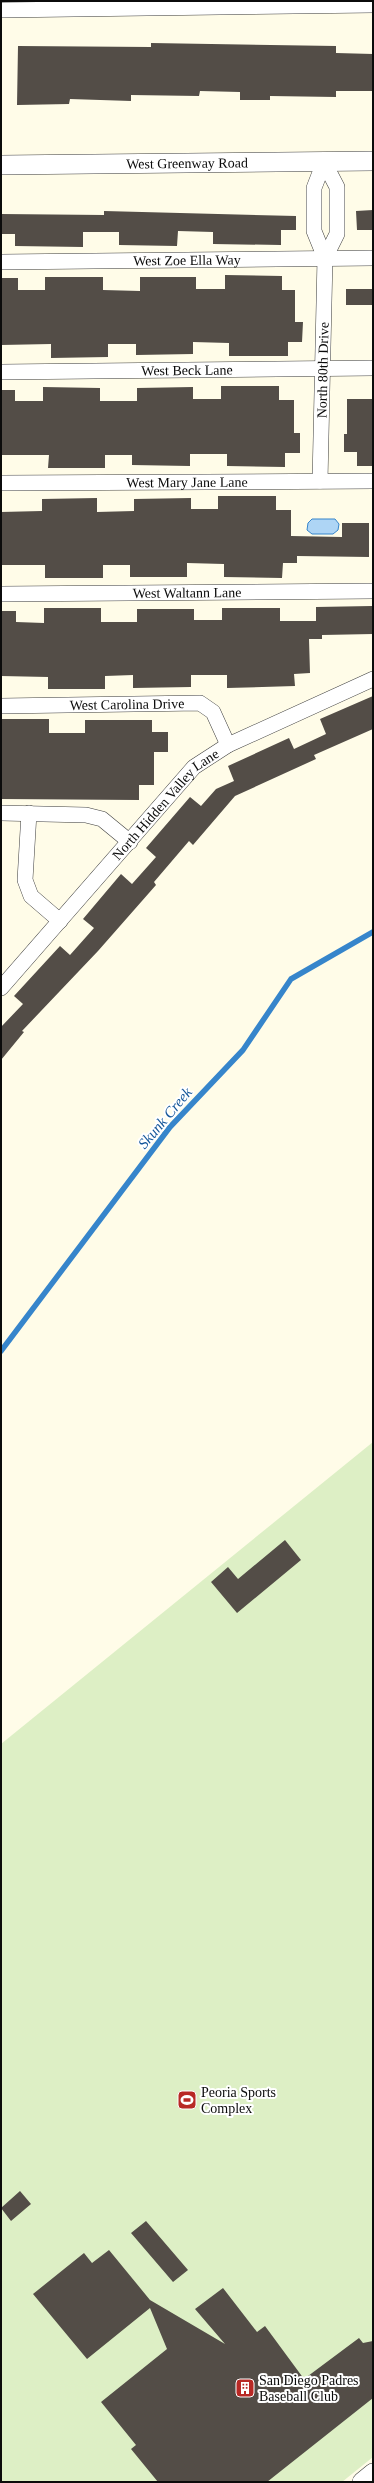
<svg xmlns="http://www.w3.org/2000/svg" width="374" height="2483" viewBox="0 0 374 2483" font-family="Georgia,serif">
<rect width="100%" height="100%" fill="#fffce8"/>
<path fill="#ddefc5" d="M373,1442V2457L342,2482H1V1744Z"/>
<path fill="#aed5f5" stroke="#3685cb" d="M312,519H335L339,524L338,530L333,534H312L307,530L308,523Z"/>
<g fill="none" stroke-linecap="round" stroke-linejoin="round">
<path stroke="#3685cb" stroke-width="5.5" d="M1,1351L170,1127L243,1050L291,979L373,932"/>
</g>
<path fill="#534d47" d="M151,43L336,46V53L373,54V91H336V97L270,96V100H240V92L200,91L199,96L131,95V101L70,99L69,104L17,105L18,46L151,47Z
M373,210V230H357L356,211Z
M104,211L296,216V230H281V245L213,244V232L178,231L177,246L119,245V232H83V247L15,246V234H1V214L104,215Z
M225,275L282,276V290H295V322H303L302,342H288V356H229V343L193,342V354L136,355V344H108V357L51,358V344L1,345V278H18V290H45V277H103V290L140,291V277H196V289H225Z
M346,289H373V305H346Z
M221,386H279V400H294V433H300V453H285V467L227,466V454H190V466L132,465V455H105V468H48L49,455H1V390H15V401H43V387L100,388V401H137V388L193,387V399H221Z
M347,399H373V466H357V452H344V434H347Z
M218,496H276V510H291V536L342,537V523H369V557L297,556V563H283L282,578L224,577V564L187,563V577H130V565H103V578H45V565H1V512L42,511V499L97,498V512L134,511V499L191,498V509H218Z
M372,606L373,634L322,635V639H309L310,673L294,674L295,686L227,688V675H191V687L133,688V675L105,676V689H48V677L1,676V611H16V622L44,623V608H101V622H137V609H194V620H222V608H280V621H316V607Z
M373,696V729L314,755L316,759L235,796L193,845L189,841L154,882L156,885L98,951L22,1031L24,1032L1,1060V1027L23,1004L14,996L60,946L70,955L94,928L83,919L121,874L132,884L156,857L146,848L190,797L201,806L216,789L234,781L228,766L289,738L294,749L326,734L320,719Z
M1,719H49V733H85V720H152V732H168V752H154V785H139V800L1,799Z
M285,1540L301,1560L237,1613L211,1582L228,1567L238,1579Z
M20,2191L31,2204L11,2221L1,2208Z
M146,2221L188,2270L173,2282L131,2233Z
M109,2250L150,2300L225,2344L195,2309L223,2288L257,2332L265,2326L304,2379L359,2338L363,2343L373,2341V2398L267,2482H158L131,2449L136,2445L101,2402L167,2349L150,2308L87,2359L33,2294L84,2253L92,2263Z"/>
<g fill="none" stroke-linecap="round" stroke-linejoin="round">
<g stroke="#3e3e3e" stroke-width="16">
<g id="minor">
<path d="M1,10L373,5"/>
<path d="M324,162L314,188V231L325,258"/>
<path id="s1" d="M1,262L373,258"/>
<path id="s2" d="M1,372L373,368"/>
<path id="s3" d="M320,481L325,258L337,234V187L324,162"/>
<path id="s4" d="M1,483L373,481"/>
<path id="s5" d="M1,594L373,591"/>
<path id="s6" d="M1,706L200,703L213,712L228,745"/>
<path d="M1,813L86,815L102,819L130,842"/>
<path d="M29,813L25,880L31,896L60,921"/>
<path id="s7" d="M1,988L194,767L228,745L373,679"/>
</g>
</g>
<g stroke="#3e3e3e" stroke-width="20">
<g id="tertiary">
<path id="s8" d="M1,165L373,161"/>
<path d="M362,2482L373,2473"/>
</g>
</g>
<use href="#minor" stroke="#fff" stroke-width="15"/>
<use href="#tertiary" stroke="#fff" stroke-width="19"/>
</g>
<defs>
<g id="stadium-square" transform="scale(1)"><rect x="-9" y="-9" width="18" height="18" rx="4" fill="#b82925" stroke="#fff"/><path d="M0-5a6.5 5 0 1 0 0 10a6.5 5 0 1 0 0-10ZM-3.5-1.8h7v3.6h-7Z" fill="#fff"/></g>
<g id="building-square" transform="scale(1)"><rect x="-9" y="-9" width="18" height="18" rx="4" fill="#b82925" stroke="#fff"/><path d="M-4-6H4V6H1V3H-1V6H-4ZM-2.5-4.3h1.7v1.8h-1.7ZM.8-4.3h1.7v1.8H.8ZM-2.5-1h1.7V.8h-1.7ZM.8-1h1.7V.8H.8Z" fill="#fff"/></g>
</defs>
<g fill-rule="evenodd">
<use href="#stadium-square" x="187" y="2100"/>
<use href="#building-square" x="245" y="2388"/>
</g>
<g text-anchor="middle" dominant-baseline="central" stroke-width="4" stroke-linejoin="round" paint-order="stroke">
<g font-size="14" fill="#0b0b0b" stroke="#fff">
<text stroke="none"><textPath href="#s8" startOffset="186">West Greenway Road</textPath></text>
<text stroke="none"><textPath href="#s1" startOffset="186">West Zoe Ella Way</textPath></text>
<text stroke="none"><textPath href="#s2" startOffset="186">West Beck Lane</textPath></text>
<text stroke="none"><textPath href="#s3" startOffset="111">North 80th Drive</textPath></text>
<text stroke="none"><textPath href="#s4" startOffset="186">West Mary Jane Lane</textPath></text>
<text stroke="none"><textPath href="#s5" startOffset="186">West Waltann Lane</textPath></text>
<text stroke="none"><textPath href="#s6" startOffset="126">West Carolina Drive</textPath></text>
<text stroke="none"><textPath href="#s7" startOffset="247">North Hidden Valley Lane</textPath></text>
</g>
<g font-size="14" fill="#0b0b0b" stroke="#fff" text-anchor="start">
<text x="201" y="2092">Peoria Sports<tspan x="201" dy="16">Complex</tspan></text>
<text x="259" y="2380">San Diego Padres<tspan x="259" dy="16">Baseball Club</tspan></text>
</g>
<g font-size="15" font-style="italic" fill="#16579a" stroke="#fff">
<text transform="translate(165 1118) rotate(-50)">Skunk Creek</text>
</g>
</g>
<rect width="374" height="2483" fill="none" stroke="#0b0b0b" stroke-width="4"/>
</svg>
